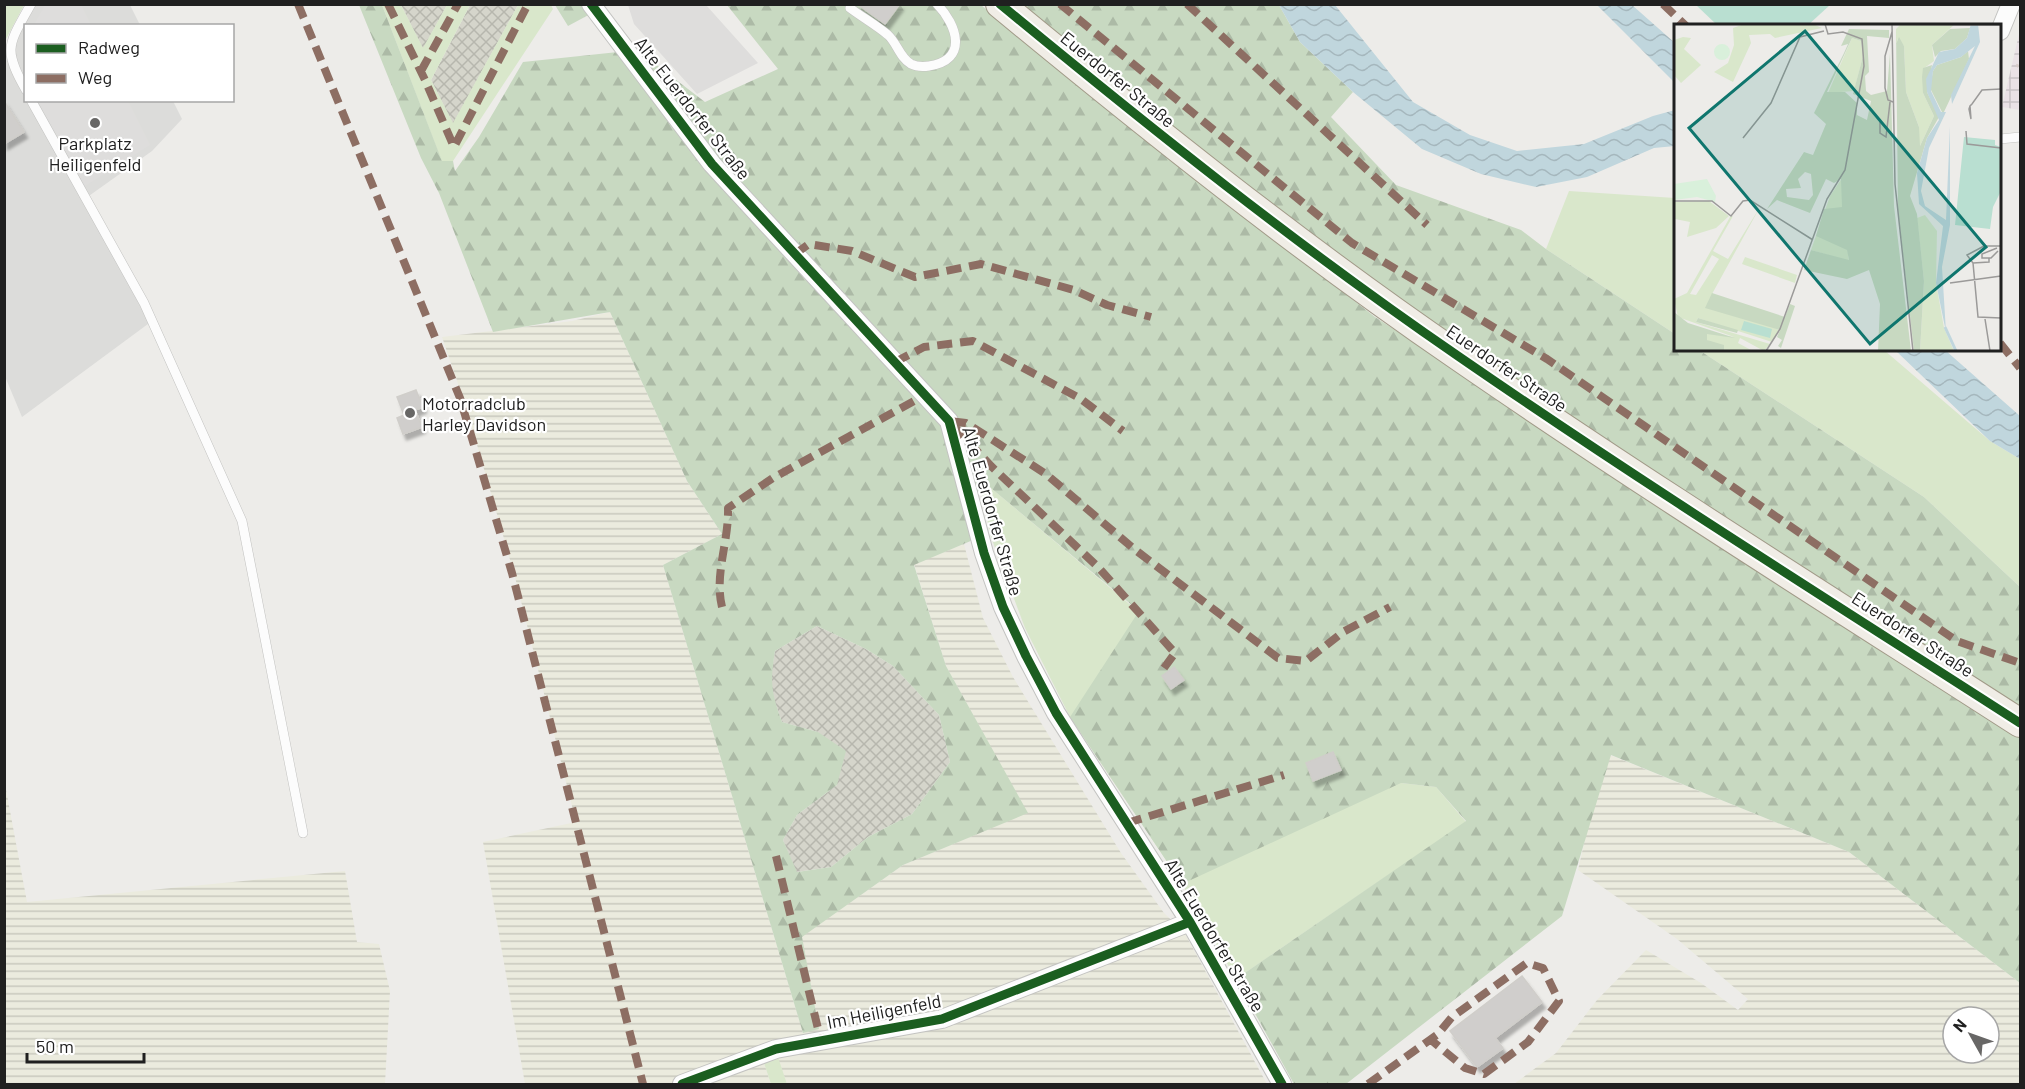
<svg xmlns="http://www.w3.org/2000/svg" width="2025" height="1089" viewBox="0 0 2025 1089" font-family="Barlow,sans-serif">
<defs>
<pattern id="industrial-grid" width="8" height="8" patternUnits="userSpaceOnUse" patternTransform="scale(1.5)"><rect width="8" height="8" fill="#eae2e6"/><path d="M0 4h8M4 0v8" fill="none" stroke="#c8c2c5"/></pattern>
<pattern id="construction-cross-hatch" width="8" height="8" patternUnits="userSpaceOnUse" patternTransform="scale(1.5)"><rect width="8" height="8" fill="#d5d5cb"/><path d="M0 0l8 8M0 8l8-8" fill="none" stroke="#b7b7ae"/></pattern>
<pattern id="farmland-rules" width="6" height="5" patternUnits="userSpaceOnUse" patternTransform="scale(1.5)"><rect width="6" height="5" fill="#ebebde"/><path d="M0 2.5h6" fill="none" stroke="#c9c9be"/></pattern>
<pattern id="forest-firs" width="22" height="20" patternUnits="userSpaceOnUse" patternTransform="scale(1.5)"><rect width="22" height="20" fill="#c8d9c1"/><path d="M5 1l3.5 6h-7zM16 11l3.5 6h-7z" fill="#acbaa6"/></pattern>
<pattern id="water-waves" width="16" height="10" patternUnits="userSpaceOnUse" patternTransform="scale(1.5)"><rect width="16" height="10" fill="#c0d6dd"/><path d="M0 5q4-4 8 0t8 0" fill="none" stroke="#a5b7bd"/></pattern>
<filter id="shadow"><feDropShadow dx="3.5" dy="6" stdDeviation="1.5" flood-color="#0004"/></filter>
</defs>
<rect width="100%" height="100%" fill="#edece9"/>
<path fill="#dcdcda" d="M36,5H130L140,25L26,26V100L173,101L182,119L152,151L86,198L152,321L22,417L4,374V54Z"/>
<path fill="url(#industrial-grid)" d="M2020,30V110L2002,107Z"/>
<path fill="url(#construction-cross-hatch)" d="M401,5H447L423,49Z
M470,5H518L453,124L431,80Z
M817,626L866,649L893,666L939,715L950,762L912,814L868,837L831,867L796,872L783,840L797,815L837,785L818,732L782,722L771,692V674L775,651Z"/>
<path fill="url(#farmland-rules)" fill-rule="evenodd" d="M610,312L687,481L722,534L663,565L803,1033L819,1028L801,937L903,865L1027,813L946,666L914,564L964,544L983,618L1013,677L1121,853L1164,913L1184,932L1267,1084H787L776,1054L763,1060L771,1084H525L483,842L576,822L515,577L467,410L442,337L572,321Z
M1610,755L1849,852L2020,983V1084H1514L1556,1053L1597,1000L1646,950L1701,983L1738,1010L1748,999L1677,939L1578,870L1589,822ZM1953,1017H1989V1053H1953Z
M4,779L27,902L345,871L357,942L379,944L390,991L385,1084H5Z"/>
<path fill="#d9e7cb" d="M5,4L24,5L5,41L4,5Z
M382,5H401L423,48L447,5H470L431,80L453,123L518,5H551L553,9L453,161L442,162Z
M1569,191L1675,198V334L1546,249Z
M1699,350H1884L1990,441L2020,459V587L1924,497Z
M979,478L1139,612L1401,783L1436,787L1466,822L1236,979L1182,884L1070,717L1025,628L991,537Z
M777,1054L787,1084H771L763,1060Z"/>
<path fill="url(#forest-firs)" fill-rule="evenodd" d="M359,5H382L442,161H453L455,171L479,137L523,62L637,50L705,102L778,69L727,5H981L1090,95L1375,317L2020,736V983L1849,852L1611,755L1562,916L1346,1084H1294L1236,979L1466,821L1436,787L1401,783L1182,884L1070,717L1139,611L980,479L973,540L914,565L946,666L1028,813L903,865L802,937L819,1029L803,1033L663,565L722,534L687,481L610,312L493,332L439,193L421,158ZM817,626L866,649L893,666L939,715L950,762L912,814L868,837L831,867L797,872L783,840L797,815L837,785L846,751L818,732L782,722C771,692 770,683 775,651Z
M555,5H607L568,26Z
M1014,5H1279L1300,42L1353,92L1331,117L1396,185L1521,230L1546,249L1675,334L1676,350H1699L1924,497L2020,587V709L1774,555L1414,312L1133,102Z"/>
<path fill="#b9dfd1" d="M1696,5H1830L1807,26L1717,25Z"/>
<path fill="#dedddc" d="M45,5H81L91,25H34Z
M628,5H706L758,63L697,94L634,24Z
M38,101H128L150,145L85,186Z"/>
<path fill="url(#water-waves)" d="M1279,5H1335L1413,102L1470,135L1517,151L1584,144L1653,116L1675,110V146L1654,148L1587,177L1536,187L1481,174L1422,149L1353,92L1300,42Z
M1597,5H1632L1675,43V83Z
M1895,350H1945L2020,416V459L1990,441Z"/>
<path fill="#d0cecc" stroke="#d0ceca" stroke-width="1.5" filter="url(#shadow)" d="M857,4H900L885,24Z
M4,101L24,132L4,144Z
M416,390L423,407L415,410L422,427L403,434L397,418L404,415L397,397Z
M1174,667L1184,680L1171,689L1162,676Z
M1333,752L1341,770L1313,781L1306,763Z
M1522,976L1542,1002L1495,1038L1503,1048L1477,1067L1450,1031Z"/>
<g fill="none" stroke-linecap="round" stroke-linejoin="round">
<g stroke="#c3c3c1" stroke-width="10">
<path id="lane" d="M850,8C862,17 876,25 888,35C897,43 900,58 911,64C917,67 922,67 929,66C969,60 957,25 937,4
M26,90C2,48 9,44 31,4
M31,100L144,303L242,521L303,833
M2000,139L2020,137"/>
</g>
<g stroke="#c3c3c1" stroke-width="20">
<path id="street" d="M591,4L712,164L949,421L984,553L1003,607L1026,656L1056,713L1190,922L1282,1084
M2000,31L2011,4
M682,1084L776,1049L942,1019L1190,922"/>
</g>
<g stroke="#a19a88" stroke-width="30">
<path id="primary" d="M1000,4C1149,127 1299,247 1458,356C1642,483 1832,602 2020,723"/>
</g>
<path stroke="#d6cbc9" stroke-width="3" stroke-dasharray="3 3" stroke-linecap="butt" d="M2016,65L2020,67"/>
<use href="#lane" stroke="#fcfcfc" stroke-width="9"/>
<use href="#street" stroke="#fcfcfc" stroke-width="18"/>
<use href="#primary" stroke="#f0ede6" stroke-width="28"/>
<path stroke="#8d6e63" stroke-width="8" stroke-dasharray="15 8" stroke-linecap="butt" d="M298,4L460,398L512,573L643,1084
M388,4L425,80L454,147L528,4
M1060,4L1352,243L1547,359L1957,641L2020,663
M1187,4L1427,225
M1663,4L1686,26
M421,71L458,4
M795,254L809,244L852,251L915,277L981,264L1074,290L1107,305L1151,317
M2000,343L2020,368
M895,362L924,347L973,341L1081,399L1123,431
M722,607C714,574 729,542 728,508L773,478L925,395
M1164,668L1175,653L1098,567L991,466L949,421L966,423L1046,474L1134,549L1278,658L1306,661L1343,632L1390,607
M1127,823L1284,775
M776,856L821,1041
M1368,1084L1438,1034L1452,1017L1527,963L1543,968L1559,1001L1528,1042L1484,1074L1465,1068L1431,1040"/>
<g stroke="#fff" stroke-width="13">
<path id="cycleway" d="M591,4L712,164L949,421L984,553L1003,607L1026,656L1056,713L1190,922L1282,1084
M1000,4C1149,127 1299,247 1458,356C1642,483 1832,602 2020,723
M682,1084L776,1049L942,1019L1190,922"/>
</g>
<use href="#cycleway" stroke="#1b5e20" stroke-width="9"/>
</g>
<g fill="#686766" stroke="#fff" stroke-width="2">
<circle cx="95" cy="123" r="6"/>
<circle cx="410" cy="413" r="6"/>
</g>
<g text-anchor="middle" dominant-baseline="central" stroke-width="4.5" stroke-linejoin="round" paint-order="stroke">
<g font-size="18" fill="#202020" stroke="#fff">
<text transform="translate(1118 79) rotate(39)">Euerdorfer Straße</text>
<text transform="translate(693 108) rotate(52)">Alte Euerdorfer Straße</text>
<text transform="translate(1507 368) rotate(34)">Euerdorfer Straße</text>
<text transform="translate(993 511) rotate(74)">Alte Euerdorfer Straße</text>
<text transform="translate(1913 634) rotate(33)">Euerdorfer Straße</text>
<text transform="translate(1215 935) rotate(59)">Alte Euerdorfer Straße</text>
<text transform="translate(884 1011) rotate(-11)">Im Heiligenfeld</text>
</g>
<g font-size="18" fill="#202020" stroke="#fff">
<text x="95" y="143">Parkplatz<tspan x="95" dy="21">Heiligenfeld</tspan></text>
<text x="422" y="403" text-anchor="start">Motorradclub<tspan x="422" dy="21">Harley Davidson</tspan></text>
</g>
</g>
<g transform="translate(1674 24)">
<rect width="327" height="327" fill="#edece9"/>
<path d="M70,0H139L148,4L101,14L96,10L75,11L77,19L59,58L40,48L54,39L60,21L59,4ZM281,0L258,21L260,37L249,45V69L260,92L245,124V103L232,68L230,22L224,15L222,20V5L226,1ZM9,13L17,14L10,25L27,41L7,59L0,51V16ZM178,14L187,17L189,32L180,67L154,69ZM168,154V183L175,237L137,226L156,172ZM35,177L55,192L42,204L13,213L16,198L1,195L0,199V178ZM86,183L38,270L105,306L98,318L24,294L22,298L96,320L90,327L66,314L64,319L77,326L50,327L33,316V309L60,313L4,293L0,275L13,269L56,193L59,192L39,227L54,235ZM38,231L45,235L22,271L16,270ZM251,191L263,207L262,259L270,304L280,327H246L250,257L243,194ZM71,233L123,251L121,259L68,240Z" fill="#d9e7cb" fill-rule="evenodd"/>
<path d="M296,4L293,14L281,25L267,27L261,33L258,21L276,5ZM175,5L215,6V14L193,12L195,48L191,52L192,67L197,71L213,67L216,29L220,182L237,327H204L206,280L195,246L173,255L130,246L137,226L175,236L173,226L142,212L150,185L168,183L167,155L160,159L152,155L136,189L103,176L93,185L130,128L139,131L152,100L140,89L170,29L174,20L167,22ZM178,14L187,17L189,32L179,70L197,77L193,96L183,91V79L171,68H153ZM131,148L137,150L139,171L135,176L113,173L112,165L127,164L124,155ZM222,5V20L225,13L230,22L232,68L245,103L246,122L260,92L249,69L248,53L249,44L258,41L253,68L265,93L253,114L236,172L243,190L250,257L246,327H240L224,186ZM294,27L295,35L269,90L256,64L259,47L263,41L287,33ZM38,269L111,293L116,280L121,282L107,324L104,322L108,316L103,313L106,306L31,284ZM0,288L14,299L61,314L33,310V316L50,321V327H0ZM24,294L64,306L63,309L22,298Z" fill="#c8d9c1" fill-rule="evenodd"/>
<path d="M40 28a8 8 0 1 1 16 0a8 8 0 1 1-16 0ZM33,155L42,172L41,178L23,173L0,176V160Z" fill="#d9f0db"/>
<path d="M290,113L321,116V121L327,123V167L319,183L316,205L281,201ZM70,297L98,305L96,314L67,306Z" fill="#b9dfd1"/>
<path d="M297,0H304L306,18L278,80L277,71L301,22L287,33L263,41L259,47L257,67L267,88H272L255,124L247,167L251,182L272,196L276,102V201L268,243L272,308L262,259L269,202L245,180L243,149L253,114L265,96L253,68L252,55L265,28L281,25L293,14Z" fill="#c0d6dd"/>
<path fill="none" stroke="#c0d6dd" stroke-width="3" d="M271,303L282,327"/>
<path fill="none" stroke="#9b9a99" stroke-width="1.5" d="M150,0L327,1M218,0L221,160L239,327M218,8L211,32V64L214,76L219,78M296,82L297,95L295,85L296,82L298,80L308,66L327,65M206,98V109L212,113L216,78M292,107L293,120L327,124M69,114L97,79L126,13L150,7M0,177H38L57,192L69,177L76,176L139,216M327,222H310L293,231L299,239L304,293L327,294M323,224L308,230V234H317L324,227M299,239L315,238V234M276,259L327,252M311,295L316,327M92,327L106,305L153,175L171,146L190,42L188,15L169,8L154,10L151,0"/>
<path fill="#0f766e" fill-opacity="0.15" stroke="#0f766e" stroke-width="3" d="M131,7L312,223L196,320L15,104Z"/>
<rect width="327" height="327" fill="none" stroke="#202020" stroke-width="3"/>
</g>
<rect width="2025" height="1089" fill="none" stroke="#202020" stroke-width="12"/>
<rect x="24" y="24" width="210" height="78" fill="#ffffff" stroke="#a6a6a6" stroke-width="1.5"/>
<rect x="36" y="44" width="30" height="9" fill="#1b5e20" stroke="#a6a6a6" stroke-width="1.5"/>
<text x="78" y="54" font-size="18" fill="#202020">Radweg</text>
<rect x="36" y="74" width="30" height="9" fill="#8d6e63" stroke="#a6a6a6" stroke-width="1.5"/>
<text x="78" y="84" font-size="18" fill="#202020">Weg</text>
<g transform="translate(1971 1035) rotate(310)"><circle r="28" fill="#ffffff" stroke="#a6a6a6" stroke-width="1.5"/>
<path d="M0-4.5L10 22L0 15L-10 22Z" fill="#686766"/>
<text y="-9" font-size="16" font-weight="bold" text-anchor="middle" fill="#202020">N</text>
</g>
<path d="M27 1053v9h117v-9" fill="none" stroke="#202020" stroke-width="3"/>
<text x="36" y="1053" font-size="18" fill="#202020" stroke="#ffffff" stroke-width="4.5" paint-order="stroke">50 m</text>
</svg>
